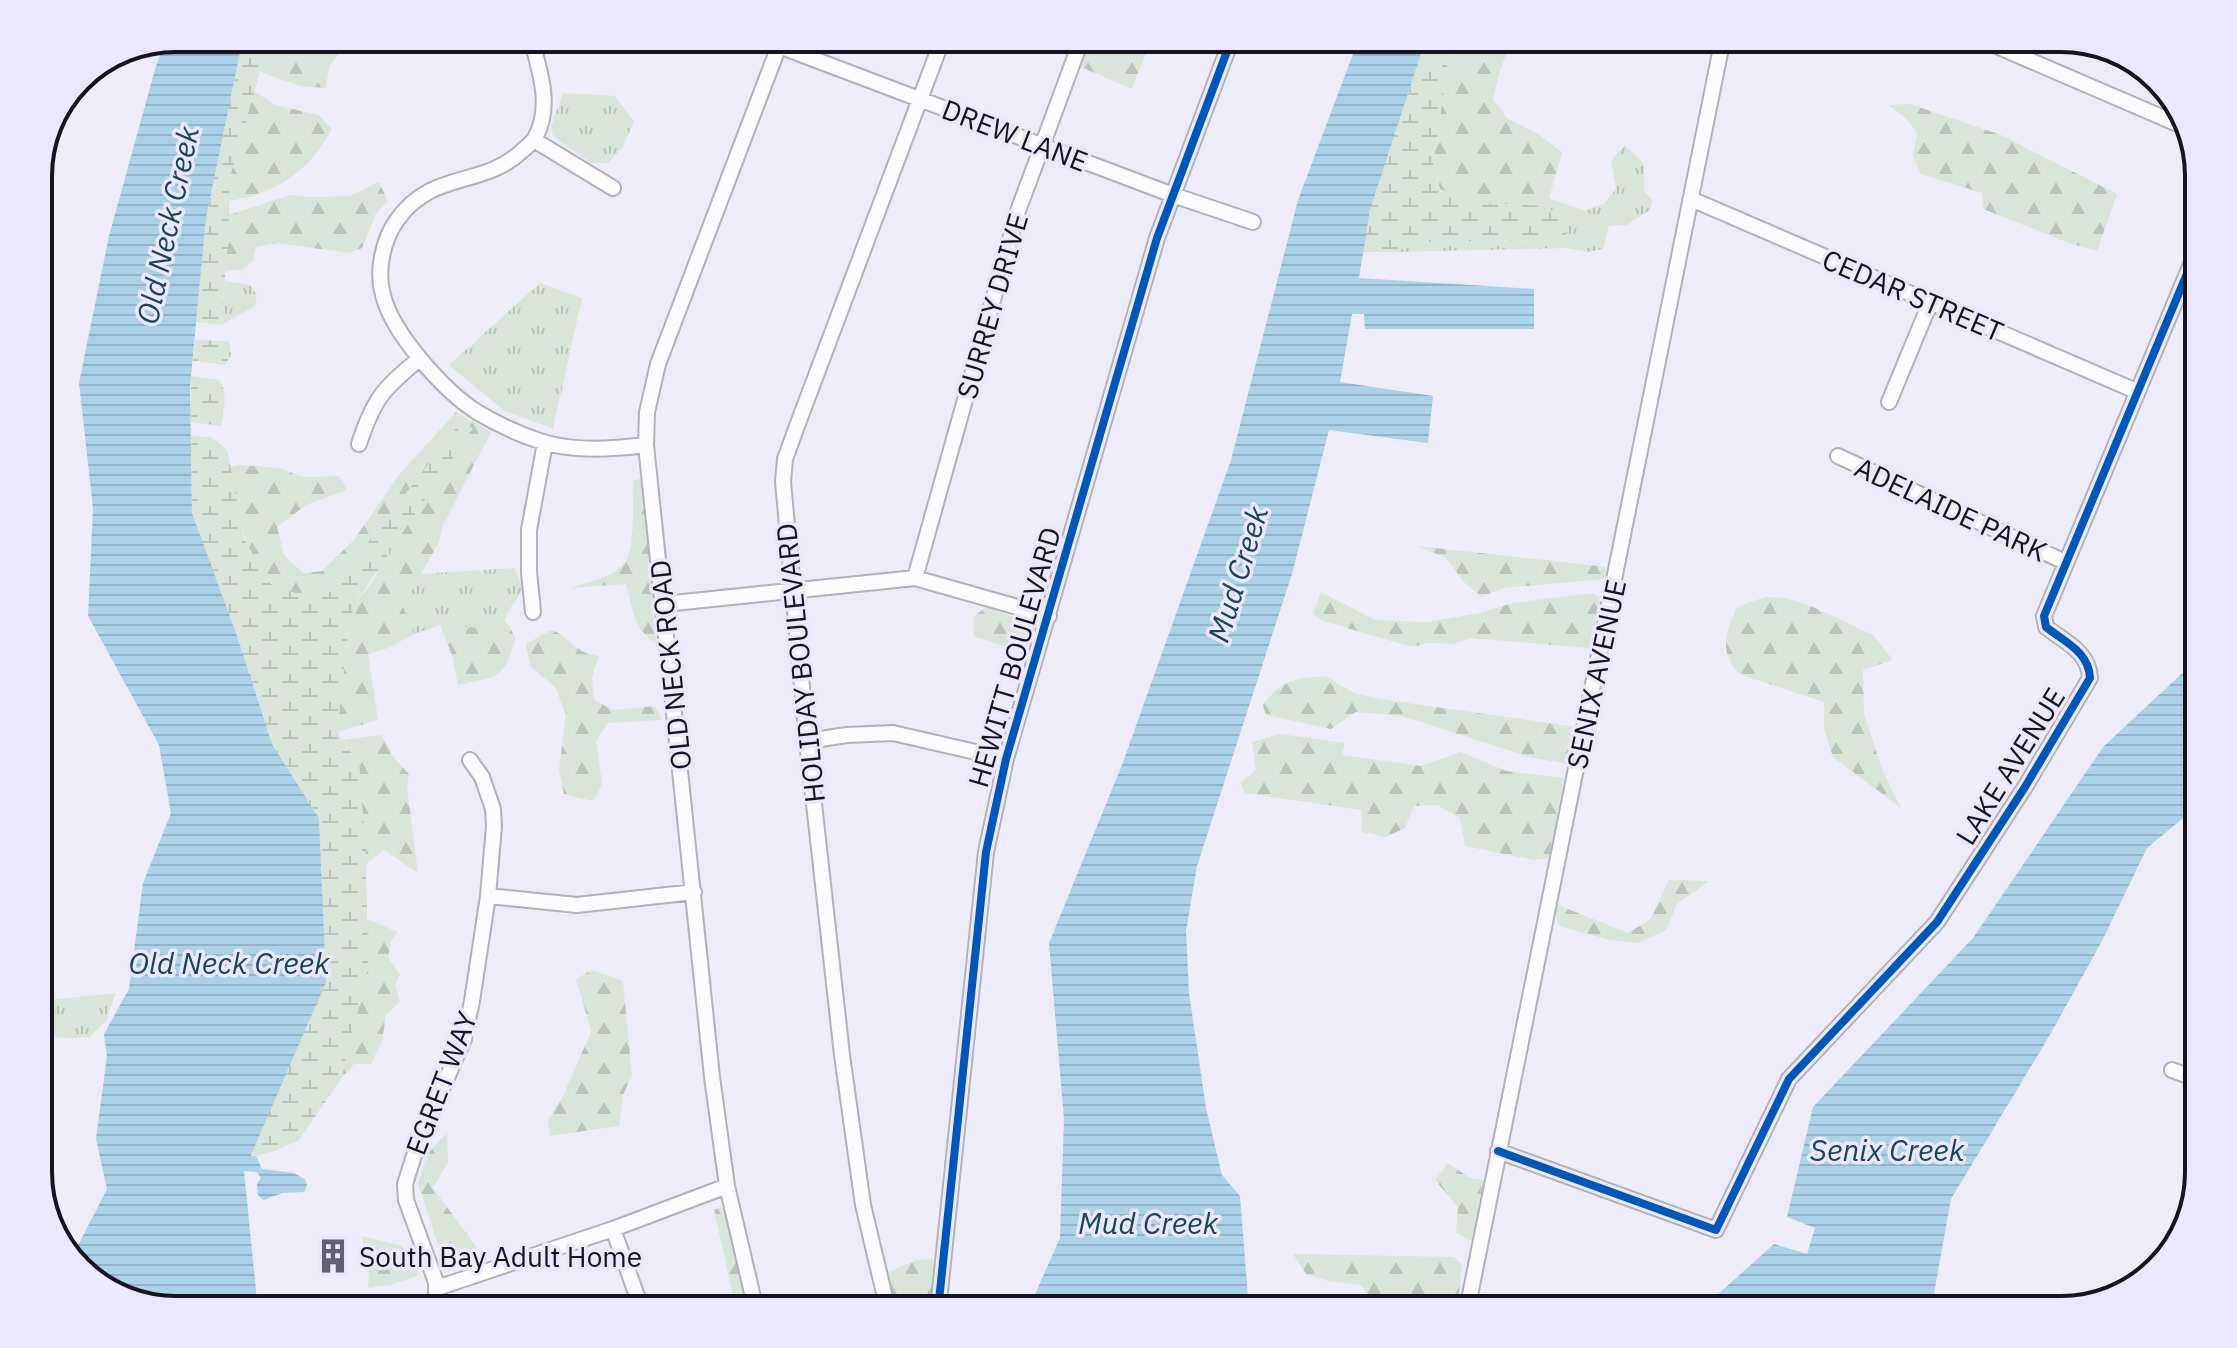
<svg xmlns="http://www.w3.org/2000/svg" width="2237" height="1348" viewBox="0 0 2237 1348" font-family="'IBM Plex Sans',sans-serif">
<defs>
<pattern id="grass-tufts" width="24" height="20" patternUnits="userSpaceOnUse" patternTransform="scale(2)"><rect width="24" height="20" fill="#d9e5d9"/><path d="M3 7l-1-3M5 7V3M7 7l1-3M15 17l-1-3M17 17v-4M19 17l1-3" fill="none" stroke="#bac4ba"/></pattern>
<pattern id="forest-firs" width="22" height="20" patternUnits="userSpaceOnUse" patternTransform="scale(2)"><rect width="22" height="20" fill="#d9e5d9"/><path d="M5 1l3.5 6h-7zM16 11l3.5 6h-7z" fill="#bac4ba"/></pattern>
<pattern id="wetland-marsh" width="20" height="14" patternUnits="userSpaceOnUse" patternTransform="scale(2)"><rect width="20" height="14" fill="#d9e5d9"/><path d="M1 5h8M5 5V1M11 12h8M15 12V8" fill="none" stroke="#bac4ba"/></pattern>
<pattern id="water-rules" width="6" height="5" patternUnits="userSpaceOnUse" patternTransform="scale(2)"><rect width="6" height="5" fill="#acd2ea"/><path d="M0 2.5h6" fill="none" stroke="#93b3c8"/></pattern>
</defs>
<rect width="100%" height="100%" fill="#eeecf8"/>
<path fill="url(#grass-tufts)" d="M563,93L615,96L634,122L622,148L608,163H591L553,136L551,127Z
M1625,145L1644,164V191L1652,200L1650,210L1627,225L1609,226L1603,249L1588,252L1565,248L1397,252L1413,242L1563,240L1566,229L1547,206L1549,198L1585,211L1605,203L1616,189L1611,161Z
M225,281L250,285L257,295L255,306L221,325Z
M540,283L582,298L553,429L503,410L449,365Z
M514,568L523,588C518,601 508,607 505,620L483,628L440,625L414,634L403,606L420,574Z
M116,993L106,1021L90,1037C72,1038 54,1040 38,1031V1001Z"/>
<path fill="url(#forest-firs)" d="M278,38H349L346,46L329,66L326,88L300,86L260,72L273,59Z
M1091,38H1152L1132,89L1081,67Z
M1454,38H1513L1500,70L1493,99L1507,118L1538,134L1562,152L1547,206L1471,203L1440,189L1433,165L1448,61Z
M254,91L275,105L319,115L332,129C309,171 277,194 229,201V180Z
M1910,104L2001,135L2117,194L2097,251L2069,243L1983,209L1982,193L1921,174L1913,156L1917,133L1907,119L1888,105Z
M379,182L388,201L376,214L362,248L350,253L277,243L256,247L253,261L243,269L226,271L229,215L290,195L310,197L350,196Z
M456,412L491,432L443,525L439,542L403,606L414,634L388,648L368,654L378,720L337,732L348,635L354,605L375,578L403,497L330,592C319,592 304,595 293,593C245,582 237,507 230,467L241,465L280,468L302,477L339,476L347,490L306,505L277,527L284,555L303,573L322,571L354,540L399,475Z
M642,478L663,644C636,640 632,607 626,584L571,588C587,582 612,577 624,564C636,550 632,501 633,481Z
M1417,546L1607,567L1604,579L1504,588L1481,597L1464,582L1446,558Z
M1321,592L1375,620L1427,622L1480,613L1513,603L1592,593L1603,598L1589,648L1470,638L1454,644L1428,643L1412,647L1323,621L1313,614Z
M1765,597L1786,598L1813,607L1873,635L1893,660L1863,670L1864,714L1882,769L1901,808L1833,757L1824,729V702L1739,674C1718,650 1726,632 1737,607Z
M986,607L1026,622L1033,642L1012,649L974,636L973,617Z
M505,620L516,638C503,680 499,676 458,685L452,655L440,625L483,628Z
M551,630C574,638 572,653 599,656L592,677L594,700L613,710L655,706L662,720L608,723L596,740L602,784L593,801L564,794L559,770L566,714L555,687L530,666L526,644Z
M1325,676L1356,694L1386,700L1578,727L1568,764L1533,758L1402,716L1356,712L1331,729L1266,715L1263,705C1281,680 1295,678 1325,676Z
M1280,734L1345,743L1342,755L1421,766L1461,752L1506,771L1564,778L1549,858L1534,860L1465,846L1460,818L1437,805L1414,806L1405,828L1386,837L1362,832L1361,810L1245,793L1240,783L1256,770L1252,742Z
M381,735L395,759L409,774L407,787L418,873L384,850L366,864L359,765L343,740Z
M1669,880L1709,881L1677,904L1666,930L1638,943L1610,940L1559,926L1553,903L1628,933L1650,920Z
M367,919L398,932L391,941L388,957L400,975L395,985L400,1002L386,1015L382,1041L371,1064H354L341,1079L368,968Z
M592,970L623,981L632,1076L623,1095L619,1126L550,1136L548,1120L562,1098L589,1037L591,1030L576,979Z
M447,1133L448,1162L433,1188L484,1257L444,1262L418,1184L427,1154Z
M1448,1163L1470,1178L1484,1180L1473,1242L1456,1233L1458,1207L1435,1180Z
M724,1206L750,1310H736L714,1210Z
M362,1236L402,1246L420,1275L391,1285L368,1288L369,1272Z
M1293,1254L1454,1257L1462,1265L1457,1310H1379L1361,1285L1328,1281L1306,1274Z
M932,1259L936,1272L931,1310H896L888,1272L917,1260Z"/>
<path fill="url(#wetland-marsh)" d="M243,38H278L273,59L260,72L229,180V232L221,325L196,322L206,218Z
M1426,38H1454L1448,61L1433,165L1440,189L1471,203L1547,206L1566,229L1564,240L1413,242L1397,252H1363L1370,210Z
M195,340L229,341L231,355L225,365L193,361Z
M191,376L219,380C229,393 223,411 221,426L191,422Z
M460,423L473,428L354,605L348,634L337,732L359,764L366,853L368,968L341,1079L299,1140L278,1150L249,1158L325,982L319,818L272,744L192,513L191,436L211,437L227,450L244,539L271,584L295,593L330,592Z"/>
<path fill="url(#water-rules)" d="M176,38H243L206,218L190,386L192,513L237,636L272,744L319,818L326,982L250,1157L256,1156L262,1169L294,1173L305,1179L307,1185L304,1192L283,1193L263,1200L258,1195L257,1184L261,1178L257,1172L244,1171L258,1310H176L107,1291L72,1257L107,1189L96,1139L107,1056L104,1034L129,989L143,883L171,813L159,745L88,616L93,508L79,383L109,236L156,66L166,40Z
M1359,38H1426L1370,210L1359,278L1534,289V329H1365L1364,314H1352L1340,382L1433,396L1428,443L1329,430L1292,574L1197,866L1186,931L1189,993L1206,1108L1222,1175L1240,1196L1249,1310H1028L1060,1238L1064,1119L1049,943L1122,765L1231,460L1298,200Z
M2199,650V805L2147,848L2102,941L2051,1033L1951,1199L1931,1310H1712L1715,1297L1774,1244L1807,1254L1815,1228L1787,1217L1813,1107L1973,938L2104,746L2190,666Z"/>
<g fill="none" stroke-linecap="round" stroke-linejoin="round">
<g stroke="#b2b0bc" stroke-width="18">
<path id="minor" d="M531,38C539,70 553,106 535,138C532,143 526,147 522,151C483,188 432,170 397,220C383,240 376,271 383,295C392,333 444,391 477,412C497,424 520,435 543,442C576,452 613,449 646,445
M1978,38L2187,128
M779,46L1173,195L1253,222
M534,140L613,188
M1691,199L2136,391
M1889,402L1930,303
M359,444C374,398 383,389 419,359
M1838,456L2065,562
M915,578L1018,211L1082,38
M664,604L915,578L1049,616
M533,612L529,572V530L545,443
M807,741L847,735L893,733L1006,759
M488,896L577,905L694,892
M2196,988L2199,989
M2172,1070L2199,1080
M1498,1151L1716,1230L1789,1079L1937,922L2025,787L2090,678C2089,652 2065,642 2046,627L2044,616L2199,245
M613,1229L642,1310
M437,1288L613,1229L727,1186
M436,1310V1282L406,1200L405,1184L417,1146L464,1039L472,1001L488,896L494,826L493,809L482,777L470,760
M756,1310L727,1186L712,1077L646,445L647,412L658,364L782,38
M888,1310L863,1205L842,1055L807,741L783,482L785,459L797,426L943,38
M938,1310L986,852L1006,759L1157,238L1232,38
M1467,1310L1723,38"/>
</g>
<use href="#minor" stroke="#fcfcfe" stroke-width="14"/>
<g stroke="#ebe7fd" stroke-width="13">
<path id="cycleway" d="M1498,1151L1716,1230L1789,1079L1937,922L2025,787L2090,678C2089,652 2065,642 2046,627L2044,616L2199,245
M938,1310L986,852L1006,759L1157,238L1232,38"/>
</g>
<use href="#cycleway" stroke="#0057b8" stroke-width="8"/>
</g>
<defs>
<g id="building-bare" transform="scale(2.76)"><path d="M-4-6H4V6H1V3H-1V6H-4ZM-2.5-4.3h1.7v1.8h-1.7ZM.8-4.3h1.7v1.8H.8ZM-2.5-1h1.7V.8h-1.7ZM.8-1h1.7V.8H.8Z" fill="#62606c" stroke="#ebe7fd" stroke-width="2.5" paint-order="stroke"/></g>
</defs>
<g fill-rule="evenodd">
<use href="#building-bare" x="333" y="1256"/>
</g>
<g text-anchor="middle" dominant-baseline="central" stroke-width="7" stroke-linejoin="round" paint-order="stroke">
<g font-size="28" fill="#171420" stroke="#ebe7fd">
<text transform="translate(1015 135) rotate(21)">DREW LANE</text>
<text transform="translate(1913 295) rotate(23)">CEDAR STREET</text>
<text transform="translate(992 306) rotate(-74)">SURREY DRIVE</text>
<text transform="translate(1951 509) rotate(25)">ADELAIDE PARK</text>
<text transform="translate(1014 657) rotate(-74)">HEWITT BOULEVARD</text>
<text transform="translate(800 663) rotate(-96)">HOLIDAY BOULEVARD</text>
<text transform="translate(670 665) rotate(-96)">OLD NECK ROAD</text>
<text transform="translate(1596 674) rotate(-78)">SENIX AVENUE</text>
<text transform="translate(2010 766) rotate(-58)">LAKE AVENUE</text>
<text transform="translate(441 1083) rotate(-69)">EGRET WAY</text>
</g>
<g font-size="28" fill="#171420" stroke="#ebe7fd" text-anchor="start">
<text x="359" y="1256">South Bay Adult Home</text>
</g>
<g font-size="30" font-style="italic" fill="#184559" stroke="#ebe7fd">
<text transform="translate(167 225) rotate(-78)">Old Neck Creek</text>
<text transform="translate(1237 574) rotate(-73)">Mud Creek</text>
<text x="229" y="962">Old Neck Creek</text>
<text x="1887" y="1149">Senix Creek</text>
<text x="1148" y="1222">Mud Creek</text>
</g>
</g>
<path d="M0 0H2237V1348H0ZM176 52H2061A124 124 0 0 1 2185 176V1172A124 124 0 0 1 2061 1296H176A124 124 0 0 1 52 1172V176A124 124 0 0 1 176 52Z" fill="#ebe7fd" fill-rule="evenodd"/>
<path fill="none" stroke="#171420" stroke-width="4" d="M176 52H2061A124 124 0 0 1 2185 176V1172A124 124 0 0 1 2061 1296H176A124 124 0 0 1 52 1172V176A124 124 0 0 1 176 52Z"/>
</svg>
